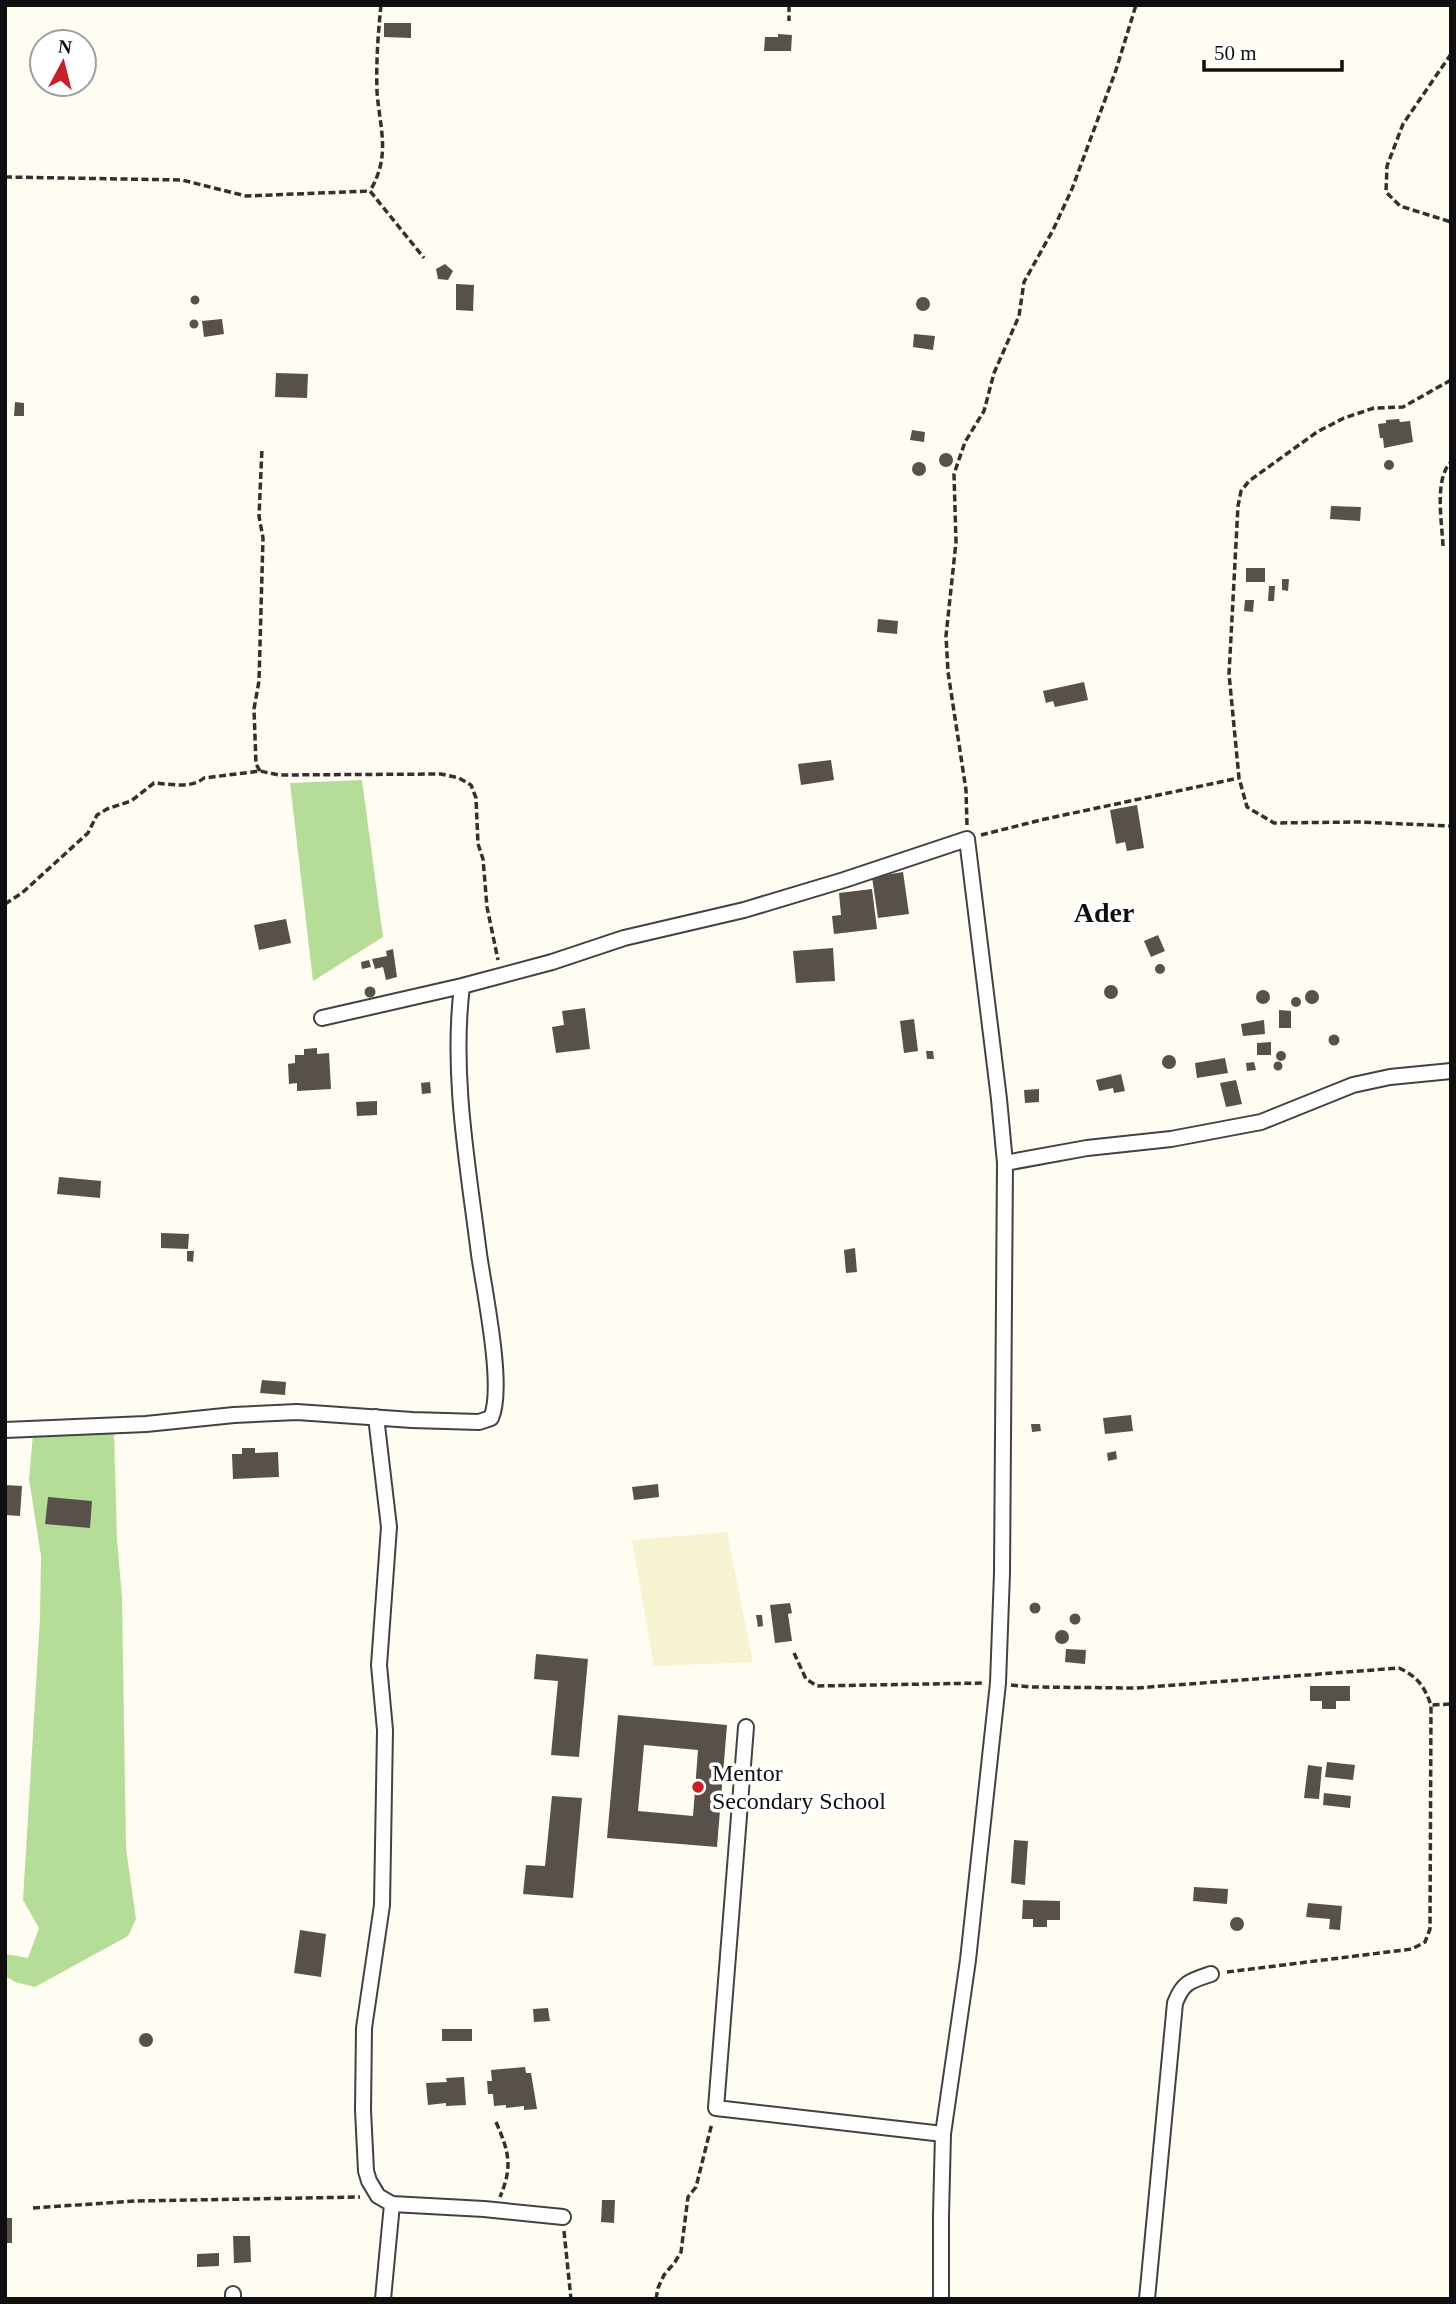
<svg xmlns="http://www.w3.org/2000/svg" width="1456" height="2304" viewBox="0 0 1456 2304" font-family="Georgia,serif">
<rect width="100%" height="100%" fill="#fffcf1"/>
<path fill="#f6f3d0" d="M727,1532L753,1662L654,1666L632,1540Z"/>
<path fill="#b6dd97" d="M362,780L383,937L313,981L290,783Z
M114,1432L117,1539L122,1597L126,1848L136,1919L128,1936L35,1987L15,1982L5,1976V1954L28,1958L39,1928L23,1900L40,1618L41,1556L29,1479L33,1434Z"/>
<path fill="#58504b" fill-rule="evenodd" d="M384,23H411V38L384,37Z
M778,34L792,35L791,51H764L765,37H778Z
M445,264L453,271L448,280L438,279L436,269Z
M456,284L474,285L473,311L456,310Z
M190.5 300a4.5 4.5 0 1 1 9 0a4.5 4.5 0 1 1-9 0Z
M916 304a7 7 0 1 1 14 0a7 7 0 1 1-14 0Z
M222,319L224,334L204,337L202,321Z
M189.5 324a4.5 4.5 0 1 1 9 0a4.5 4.5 0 1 1-9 0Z
M914,334L935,336L933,350L913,347Z
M276,373L308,374L307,398L275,397Z
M15,402L24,403V416H14Z
M1399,419L1400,422L1410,421L1413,442L1384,448L1383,438H1380L1378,424L1386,423V420Z
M912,430L925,432L924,442L910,440Z
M939 460a7 7 0 1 1 14 0a7 7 0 1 1-14 0Z
M1384 465a5 5 0 1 1 10 0a5 5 0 1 1-10 0Z
M912 469a7 7 0 1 1 14 0a7 7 0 1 1-14 0Z
M1331,506L1361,507L1360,521L1330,519Z
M1246,568H1265V582H1246Z
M1282,579H1289L1288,591L1282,590Z
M1269,586H1275L1274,601H1268Z
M1245,600H1254L1253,612L1244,611Z
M878,619L898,621L897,634L877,632Z
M1084,682L1088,700L1055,707L1053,701L1046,703L1043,691Z
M831,760L834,780L801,785L798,764Z
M1137,805L1144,848L1127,851L1125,842L1116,844L1110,810Z
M903,872L909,914L878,918L872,877Z
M872,889L877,929L834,934L832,916L841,915L839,893Z
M286,919L291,943L259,950L254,925Z
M1158,935L1165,951L1151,957L1144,941Z
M833,948L835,981L796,983L793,951Z
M393,949L397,977L386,980L383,967L375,969L372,959L387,956L386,951Z
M369,960L371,967L362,969L361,962Z
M1155 969a5 5 0 1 1 10 0a5 5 0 1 1-10 0Z
M1104 992a7 7 0 1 1 14 0a7 7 0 1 1-14 0Z
M364.5 992a5.5 5.5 0 1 1 11 0a5.5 5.5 0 1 1-11 0Z
M1256 997a7 7 0 1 1 14 0a7 7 0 1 1-14 0Z
M1305 997a7 7 0 1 1 14 0a7 7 0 1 1-14 0Z
M1291 1002a5 5 0 1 1 10 0a5 5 0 1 1-10 0Z
M585,1008L590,1049L556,1053L552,1027L564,1025L562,1011Z
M1279,1010L1291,1011V1028H1279Z
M914,1019L918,1051L904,1053L900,1021Z
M1264,1020L1265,1034L1243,1036L1241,1024Z
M1328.5 1040a5.5 5.5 0 1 1 11 0a5.5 5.5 0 1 1-11 0Z
M1271,1042V1055H1257V1043Z
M317,1048V1054L329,1053L331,1089L297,1091V1083L289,1084L288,1064L295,1063V1055H304V1049Z
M926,1051H933L934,1059H927Z
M1276 1056a5 5 0 1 1 10 0a5 5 0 1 1-10 0Z
M1162 1062a7 7 0 1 1 14 0a7 7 0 1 1-14 0Z
M1225,1058L1228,1073L1197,1078L1195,1063Z
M1273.5 1066a4.5 4.5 0 1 1 9 0a4.5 4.5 0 1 1-9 0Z
M1254,1062L1256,1070L1247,1071L1246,1063Z
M1121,1074L1125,1091L1114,1093L1113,1088L1099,1091L1096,1080Z
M1236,1080L1242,1104L1226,1107L1220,1083Z
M430,1082L431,1093L422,1094L421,1083Z
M1039,1089V1102L1025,1103L1024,1090Z
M377,1101V1115L357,1116L356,1102Z
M59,1177L101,1181L100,1198L57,1194Z
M161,1233L189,1234L188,1249L161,1248Z
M855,1248L857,1272L846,1273L844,1250Z
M187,1251H194L193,1262L187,1261Z
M262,1380L286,1382L285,1395L260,1393Z
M1131,1415L1133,1431L1105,1434L1103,1418Z
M1031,1424H1040L1041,1431L1032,1432Z
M242,1448H255V1453L278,1452L279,1477L233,1479L232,1454H242Z
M1116,1451L1117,1459L1108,1461L1107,1453Z
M658,1484L659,1497L634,1500L632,1487Z
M5,1485L22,1486L20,1516L5,1515Z
M48,1497L92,1501L90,1528L45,1524Z
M1029.5 1608a5.5 5.5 0 1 1 11 0a5.5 5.5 0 1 1-11 0Z
M790,1603L792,1613L788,1614L792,1641L775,1643L770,1605Z
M1069.5 1619a5.5 5.5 0 1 1 11 0a5.5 5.5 0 1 1-11 0Z
M756,1615H762L763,1626L758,1627Z
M1055 1637a7 7 0 1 1 14 0a7 7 0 1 1-14 0Z
M1066,1649L1086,1650L1085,1664L1065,1662Z
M536,1654L588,1659L579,1757L551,1755L558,1681L534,1679Z
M1310,1686H1350V1701H1336V1709H1322V1701H1310Z
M618,1715L727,1725L717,1847L607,1838ZM644,1745L698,1750L693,1816L638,1811Z
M1327,1762L1355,1765L1353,1780L1325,1777Z
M1308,1765L1322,1767L1319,1799L1304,1798Z
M1324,1793L1351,1796L1350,1808L1323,1805Z
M552,1796L582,1798L573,1898L523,1894L526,1865L545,1866Z
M1014,1840L1028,1841L1025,1885L1011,1883Z
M1194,1887L1228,1889L1227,1904L1193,1901Z
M1023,1900L1060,1901V1920H1047V1927H1033V1919H1022Z
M1308,1903L1342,1906L1340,1930L1329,1929L1330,1919L1306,1917Z
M1230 1924a7 7 0 1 1 14 0a7 7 0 1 1-14 0Z
M300,1930L326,1934L321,1977L294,1973Z
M548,2008L550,2021L534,2022L533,2009Z
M442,2029H472V2041H442Z
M139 2040a7 7 0 1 1 14 0a7 7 0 1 1-14 0Z
M525,2067L526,2073H531L537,2109L524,2110V2106L506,2108V2105L494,2106L493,2094H488L487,2081H492L491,2070Z
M464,2077L466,2105L446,2106V2103L428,2105L426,2083L447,2082L446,2078Z
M602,2200H615L614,2223L601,2222Z
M5,2218H12V2243H5Z
M233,2236H250L251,2262L234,2263Z
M219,2253V2266L197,2267V2254Z"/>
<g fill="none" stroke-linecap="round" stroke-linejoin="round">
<g stroke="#424242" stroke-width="18">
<path id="street" d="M322,1018L462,986L552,962L624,938L744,910L844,880L967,839L999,1099L1005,1163L1002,1573L998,1683L968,1960L943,2134L941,2215V2299
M1005,1163L1087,1148L1171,1139L1261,1122L1353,1085L1390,1077L1451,1071
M376,1417L389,1527L379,1665L385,1730L382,1905L364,2028L363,2110L366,2171L369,2181L378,2196L392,2204L484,2209L563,2217
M5,1430L146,1424L234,1415L297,1412L412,1420L479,1422L491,1418C505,1388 484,1290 479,1254C468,1166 451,1075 462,986
M746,1727L716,2108L943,2134
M233,2294V2299
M383,2299L392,2204
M1147,2299L1175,2003C1183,1982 1190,1981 1211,1974"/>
</g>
<path stroke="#313131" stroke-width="3.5" stroke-dasharray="7 3.5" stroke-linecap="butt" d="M381,5C378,34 376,63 377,92C380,130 391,155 370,191L424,258
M789,5V21
M1451,54L1403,124L1387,166L1386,192L1400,206L1451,222
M5,177L182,180L246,196L370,191
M1451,380L1403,407L1374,408L1344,418L1317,432L1249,481L1241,491L1238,506L1229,674L1239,778L1247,807L1274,823L1360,822L1451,826
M1443,546C1442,523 1434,478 1451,462
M260,771L256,764L254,709L259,681L263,538L259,516L262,448
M967,825L966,790L948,672L946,636L956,542L954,474L965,442L984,411L994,373L1019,316L1024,282L1053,230L1072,189L1116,70L1136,5
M981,835L1045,819L1239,778
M5,904L22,893L88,833L97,815L107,809L131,801L154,783C171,784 191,789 204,778L260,771L279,775L441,774L459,778L471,785L476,798L478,844L483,859L487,907L498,960
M794,1653L806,1679L817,1686L983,1683
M1011,1685L1031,1687L1136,1688L1399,1668C1418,1677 1424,1686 1431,1705L1451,1704
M1227,1972L1412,1949L1425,1942L1430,1929L1431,1705
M496,2122C509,2152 513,2166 500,2197
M33,2208L135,2201L360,2197
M564,2231L571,2299
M656,2299L658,2288L664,2275L675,2262L681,2252L688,2197L696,2187L712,2123"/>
<use href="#street" stroke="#fff" stroke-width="14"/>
</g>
<circle fill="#c52127" stroke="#fff" stroke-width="2.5" cx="698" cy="1787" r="7"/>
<g text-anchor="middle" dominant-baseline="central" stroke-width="7" stroke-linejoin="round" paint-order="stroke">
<g font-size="24" fill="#0f0f0f" stroke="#fff" text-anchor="start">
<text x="712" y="1773">Mentor<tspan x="712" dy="28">Secondary School</tspan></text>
</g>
<g font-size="28" font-weight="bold" fill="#0f0f0f" stroke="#fff">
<text x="1104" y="912">Ader</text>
</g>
</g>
<rect width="1456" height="2304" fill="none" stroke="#0f0f0f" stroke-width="14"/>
<g transform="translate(63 63) rotate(7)"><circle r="33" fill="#ffffff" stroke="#9f9f9f" stroke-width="2"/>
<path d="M0-5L12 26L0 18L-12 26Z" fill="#c52127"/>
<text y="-10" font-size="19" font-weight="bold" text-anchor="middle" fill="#0f0f0f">N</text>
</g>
<path d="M1204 60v10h138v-10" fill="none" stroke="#0f0f0f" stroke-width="3.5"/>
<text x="1214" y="60" font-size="21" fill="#0f0f0f" stroke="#ffffff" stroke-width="5" paint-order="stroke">50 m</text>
</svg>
